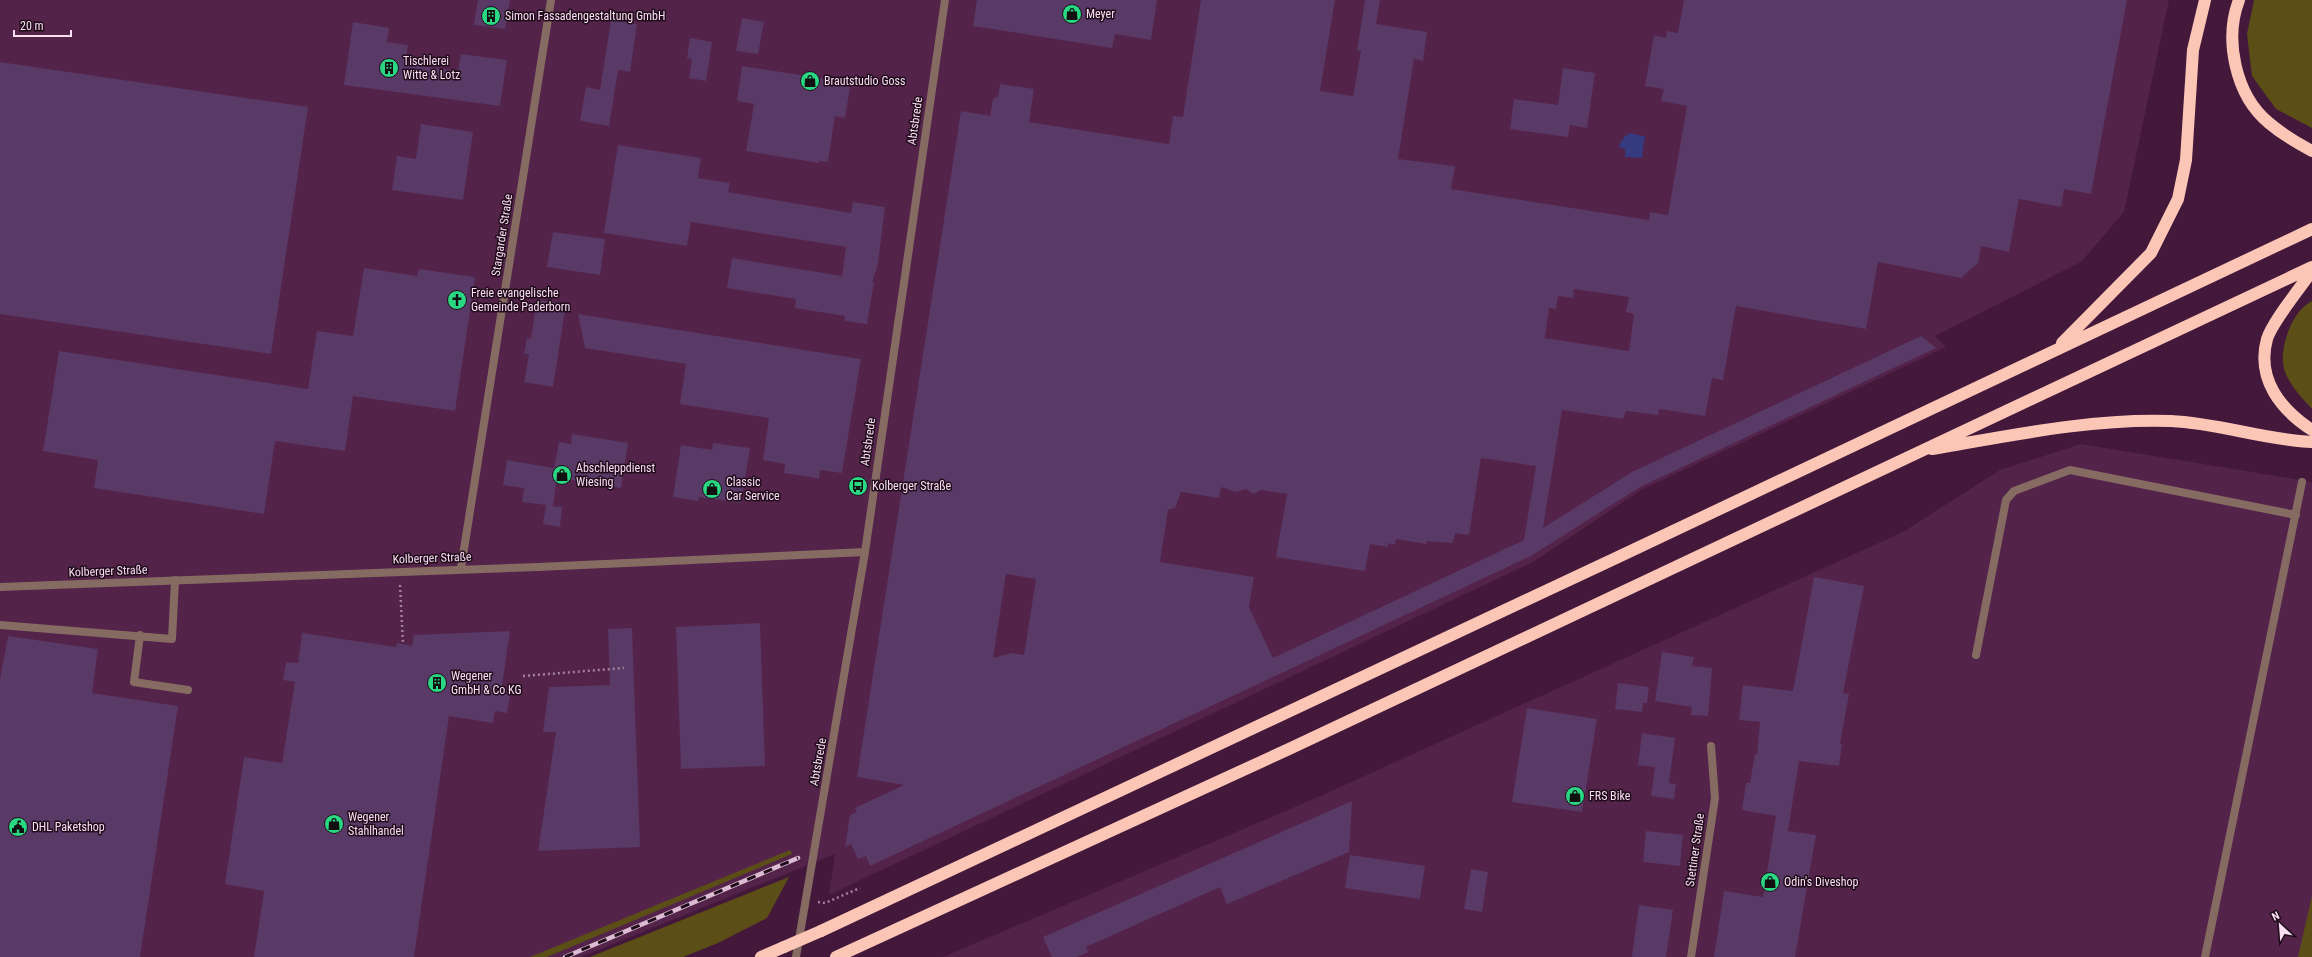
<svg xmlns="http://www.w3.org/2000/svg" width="2312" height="957" viewBox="0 0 2312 957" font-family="'Roboto Condensed',sans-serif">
<rect width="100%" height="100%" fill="#43183b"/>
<path fill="#532349" d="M0,0H2169L2124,212L2081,262L1935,336L1946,347L1641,490L1533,562L829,895L835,854L581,957H0Z
M2081,444L2312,482V957H943L1316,798L1903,532L2000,470Z"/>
<path fill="#5b4e16" d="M2254,0H2312V128L2276,109L2252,76L2247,34Z
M2312,301V409C2302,398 2291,387 2285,372C2277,351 2292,310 2312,301Z
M790,850L792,854L547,957H530Z
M789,877L767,918L718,943L683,957H590Z
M2312,896V957H2298Z"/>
<path fill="#353b7e" d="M1631,133L1646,137L1644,141L1642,158L1625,157V149L1620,148L1619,145L1625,136Z"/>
<path fill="#593965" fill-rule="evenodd" d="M478,0H510L505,29L474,25Z
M977,0H1157L1151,40L1115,34L1112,48L973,26Z
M1201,0H1335L1320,91L1353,96L1361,51L1357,50L1365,0H1380L1376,24L1427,32L1423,61L1414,59L1398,159L1455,166L1451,189L1649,220L1650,212L1668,215L1687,106L1661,101L1664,89L1645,86L1654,35L1666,38L1667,31L1678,33L1684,0H2127L2091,194L2064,189L2061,207L2019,199L2009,252L1981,246L1978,263L1961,278L1878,262L1866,329L1736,306L1723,380L1712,378L1705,416L1659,409L1658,415L1626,411L1623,419L1562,410L1543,528L1632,472L1921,336L1936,348L1640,487L1531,556L870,866L866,856L858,859L851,844L845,847L850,815L857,812L855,808L904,785L857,777L961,111L990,116L993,99L998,96L1000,84L1034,89L1029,122L1169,144L1173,116L1183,117ZM1574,289L1629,297L1626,312L1634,314L1629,351L1545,338L1549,308L1556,309L1558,296L1573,298ZM1481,458L1536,466L1524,540L1273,658L1249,607L1254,577L1160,562L1168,510L1175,508L1181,492L1219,498L1221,487L1235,492L1246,489L1254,494L1261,490L1287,494L1276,557L1365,571L1370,544L1388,547V543L1395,545L1396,539L1426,544V541L1453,543L1455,533L1469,535ZM1006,574L1036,579L1024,655L1012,653L993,658Z
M742,18L764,22L758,54L736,51Z
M611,20L637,24L630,72L618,70L609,126L580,121L586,87L600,90Z
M353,22L389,28L387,42L408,45L405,64L458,71L461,54L507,60L500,106L344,85Z
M690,38L712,42L706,81L689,78L692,59L687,58Z
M0,62L308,107L271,354L0,314Z
M742,66L832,80L831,84L850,87L845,118L835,116L828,162L819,161V163L746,151L754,104L737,101Z
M1563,68L1595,73L1587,128L1570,125L1568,137L1510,129L1514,99L1558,105Z
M421,124L473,132L463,200L392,190L397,156L416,159Z
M618,145L701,158L698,178L730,183L728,192L851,213L853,202L885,207L878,264L872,282H874L867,324L844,321L845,316L795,308L796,299L727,288L732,258L842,276L846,247L691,222L687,246L604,233Z
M553,232L605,239L600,275L547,267Z
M364,268L417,276L419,269L475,277L455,411L353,396L345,451L275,441L264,514L94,488L98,460L43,451L59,351L308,389L317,331L353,336Z
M537,300L566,304L553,387L524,382L529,354H524L527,338L531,339Z
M578,314L861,359L842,473L820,470L819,479L810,477L784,473L785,464L763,460L769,418L680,404L686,364L585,348Z
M572,434L628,443L621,488L557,478L553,506L562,507L560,527L543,524L546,505L522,502L524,488L503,485L507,460L554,468L559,442L571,444Z
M713,443L750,448L741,503L699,497L698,501L673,497L681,445L712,450Z
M1814,577L1864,586L1843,693L1849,694L1840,744H1842L1839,766L1799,761L1788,831L1816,835L1795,957H1714L1724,891L1763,897L1776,816L1742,810L1746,783H1750L1755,754H1757L1760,722L1739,720L1743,685L1793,691Z
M760,623L765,766L681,769L676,627Z
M632,628L640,847L538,851L556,732H543L549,687L610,685L608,629Z
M510,631L501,693L510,695L507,713L495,711L493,723L449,716L414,957H254L264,891L225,884L244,757L282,763L295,682L283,680L286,662L298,663L302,633L396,647L397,643L412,646L414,635Z
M8,636L98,649L92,693L178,706L140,957H0V679Z
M1662,652L1694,657L1692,666L1712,668L1708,716L1691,715L1692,707L1655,701Z
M1618,683L1649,687L1647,703H1643L1642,712L1615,709Z
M1527,708L1597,719L1582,812L1512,802Z
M1642,733L1675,738L1669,783L1676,784L1674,799L1651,796L1655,767L1638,765Z
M1352,801L1349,852L1227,904L1220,887L1086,947L1088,952L1077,957H1052L1043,937Z
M1646,831L1683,835L1680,866L1643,862Z
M1350,855L1425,866L1420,899L1345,888Z
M1471,869L1488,872L1482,912L1464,909Z
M1639,905L1673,910L1666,957H1632Z"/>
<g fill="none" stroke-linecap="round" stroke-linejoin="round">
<path stroke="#a3809b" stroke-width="2.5" stroke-dasharray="2 3" stroke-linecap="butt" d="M400,585L403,644
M523,676L624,668
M818,902L825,903L860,888"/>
<path stroke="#866b63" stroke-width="8" d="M0,625L172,639L175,580
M140,635L134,682L188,690
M1976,655L2006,500L2014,491L2070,470L2296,515
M2205,957L2302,482"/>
<path stroke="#866b63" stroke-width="8" d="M461,568L551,0
M0,587L538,567L865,552
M796,957L865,552L945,0
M1691,957L1715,798L1711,746"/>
<path stroke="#fcc6b7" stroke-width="12" d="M2239,0C2224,39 2235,95 2269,123C2282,134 2297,143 2312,151
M2312,271C2301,287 2272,322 2267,339C2256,379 2281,410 2312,430
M2062,343L2151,253L2178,199L2186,160L2193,50L2205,0
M1932,449C2008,436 2093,418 2171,421C2219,423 2264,440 2312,442
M821,931L1616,558L2312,229
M761,957L784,947
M836,957L1289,749L2312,267"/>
<g stroke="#dbbcd3" stroke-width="4.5">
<path id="rail" d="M565,957L798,858"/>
</g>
<use href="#rail" stroke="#1f0c1b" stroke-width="3" stroke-dasharray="9" stroke-linecap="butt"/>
<path stroke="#fcc6b7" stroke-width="12" d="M784,947L821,931"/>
</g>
<defs>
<g id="shop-disc" transform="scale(1)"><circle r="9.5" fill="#2ad884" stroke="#1f0c1b"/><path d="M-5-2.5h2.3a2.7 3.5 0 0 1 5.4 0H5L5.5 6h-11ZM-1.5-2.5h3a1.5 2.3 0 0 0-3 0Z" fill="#111"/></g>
<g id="building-disc" transform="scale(1)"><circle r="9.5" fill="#2ad884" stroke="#1f0c1b"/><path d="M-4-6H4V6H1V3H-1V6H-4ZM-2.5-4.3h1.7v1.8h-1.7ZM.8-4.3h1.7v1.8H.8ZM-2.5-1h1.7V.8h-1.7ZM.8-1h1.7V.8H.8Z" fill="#111"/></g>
<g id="church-disc" transform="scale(1)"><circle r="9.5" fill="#2ad884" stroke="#1f0c1b"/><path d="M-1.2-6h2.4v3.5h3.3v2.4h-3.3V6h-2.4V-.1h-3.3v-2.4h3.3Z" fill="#111"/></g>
<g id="bus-disc" transform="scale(1)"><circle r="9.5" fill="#2ad884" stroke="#1f0c1b"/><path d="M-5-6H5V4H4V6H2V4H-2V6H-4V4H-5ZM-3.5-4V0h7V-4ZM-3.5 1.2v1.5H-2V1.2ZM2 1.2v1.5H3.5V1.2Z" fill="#111"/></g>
<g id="civic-disc" transform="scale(1)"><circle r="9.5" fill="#2ad884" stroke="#1f0c1b"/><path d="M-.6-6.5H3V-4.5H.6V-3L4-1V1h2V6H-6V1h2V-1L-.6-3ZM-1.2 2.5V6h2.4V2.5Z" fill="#111"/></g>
</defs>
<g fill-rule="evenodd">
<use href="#shop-disc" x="1072" y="14"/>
<use href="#building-disc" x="491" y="16"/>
<use href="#building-disc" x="389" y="68"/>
<use href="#shop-disc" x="810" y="81"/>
<use href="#church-disc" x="457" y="300"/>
<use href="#shop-disc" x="562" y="475"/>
<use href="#bus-disc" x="858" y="486"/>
<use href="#shop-disc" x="712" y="489"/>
<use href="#building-disc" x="437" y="683"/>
<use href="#shop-disc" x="1575" y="796"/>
<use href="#shop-disc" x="334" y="824"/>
<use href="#civic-disc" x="18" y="827"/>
<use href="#shop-disc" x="1770" y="882"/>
</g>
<g text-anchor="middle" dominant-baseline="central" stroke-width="3" stroke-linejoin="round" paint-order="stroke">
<g font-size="12" fill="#fadef2" stroke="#1f0c1b" text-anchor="start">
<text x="1086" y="14">Meyer</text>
<text x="505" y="16">Simon Fassadengestaltung GmbH</text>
<text x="403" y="61">Tischlerei<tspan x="403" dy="14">Witte &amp; Lotz</tspan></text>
<text x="824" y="81">Brautstudio Goss</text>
<text x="471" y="293">Freie evangelische<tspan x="471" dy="14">Gemeinde Paderborn</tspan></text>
<text x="576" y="468">Abschleppdienst<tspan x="576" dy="14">Wiesing</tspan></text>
<text x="726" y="482">Classic<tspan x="726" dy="14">Car Service</tspan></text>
<text x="872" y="486">Kolberger Straße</text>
<text x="451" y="676">Wegener<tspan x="451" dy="14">GmbH &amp; Co KG</tspan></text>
<text x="1589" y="796">FRS Bike</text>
<text x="348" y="817">Wegener<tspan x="348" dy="14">Stahlhandel</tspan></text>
<text x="32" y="827">DHL Paketshop</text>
<text x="1784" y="882">Odin's Diveshop</text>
</g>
<g font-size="12" fill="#fadef2" stroke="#1f0c1b">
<text transform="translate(915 121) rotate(-82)">Abtsbrede</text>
<text transform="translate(502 235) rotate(-81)">Stargarder Straße</text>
<text transform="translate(868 442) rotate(-82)">Abtsbrede</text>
<text transform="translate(432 558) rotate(-2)">Kolberger Straße</text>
<text transform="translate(108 571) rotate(-2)">Kolberger Straße</text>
<text transform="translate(818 762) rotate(-80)">Abtsbrede</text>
<text transform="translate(1695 850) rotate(-82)">Stettiner Straße</text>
</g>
</g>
<g transform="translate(2280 925) rotate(334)" stroke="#1f0c1b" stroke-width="3" paint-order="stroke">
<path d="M0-3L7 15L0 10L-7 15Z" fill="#fadef2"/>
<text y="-6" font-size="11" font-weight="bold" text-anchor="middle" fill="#fadef2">N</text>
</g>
<path d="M14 30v6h57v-6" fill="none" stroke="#fadef2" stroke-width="2"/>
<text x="20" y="30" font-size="12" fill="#fadef2" stroke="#1f0c1b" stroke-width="3" paint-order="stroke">20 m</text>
</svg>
